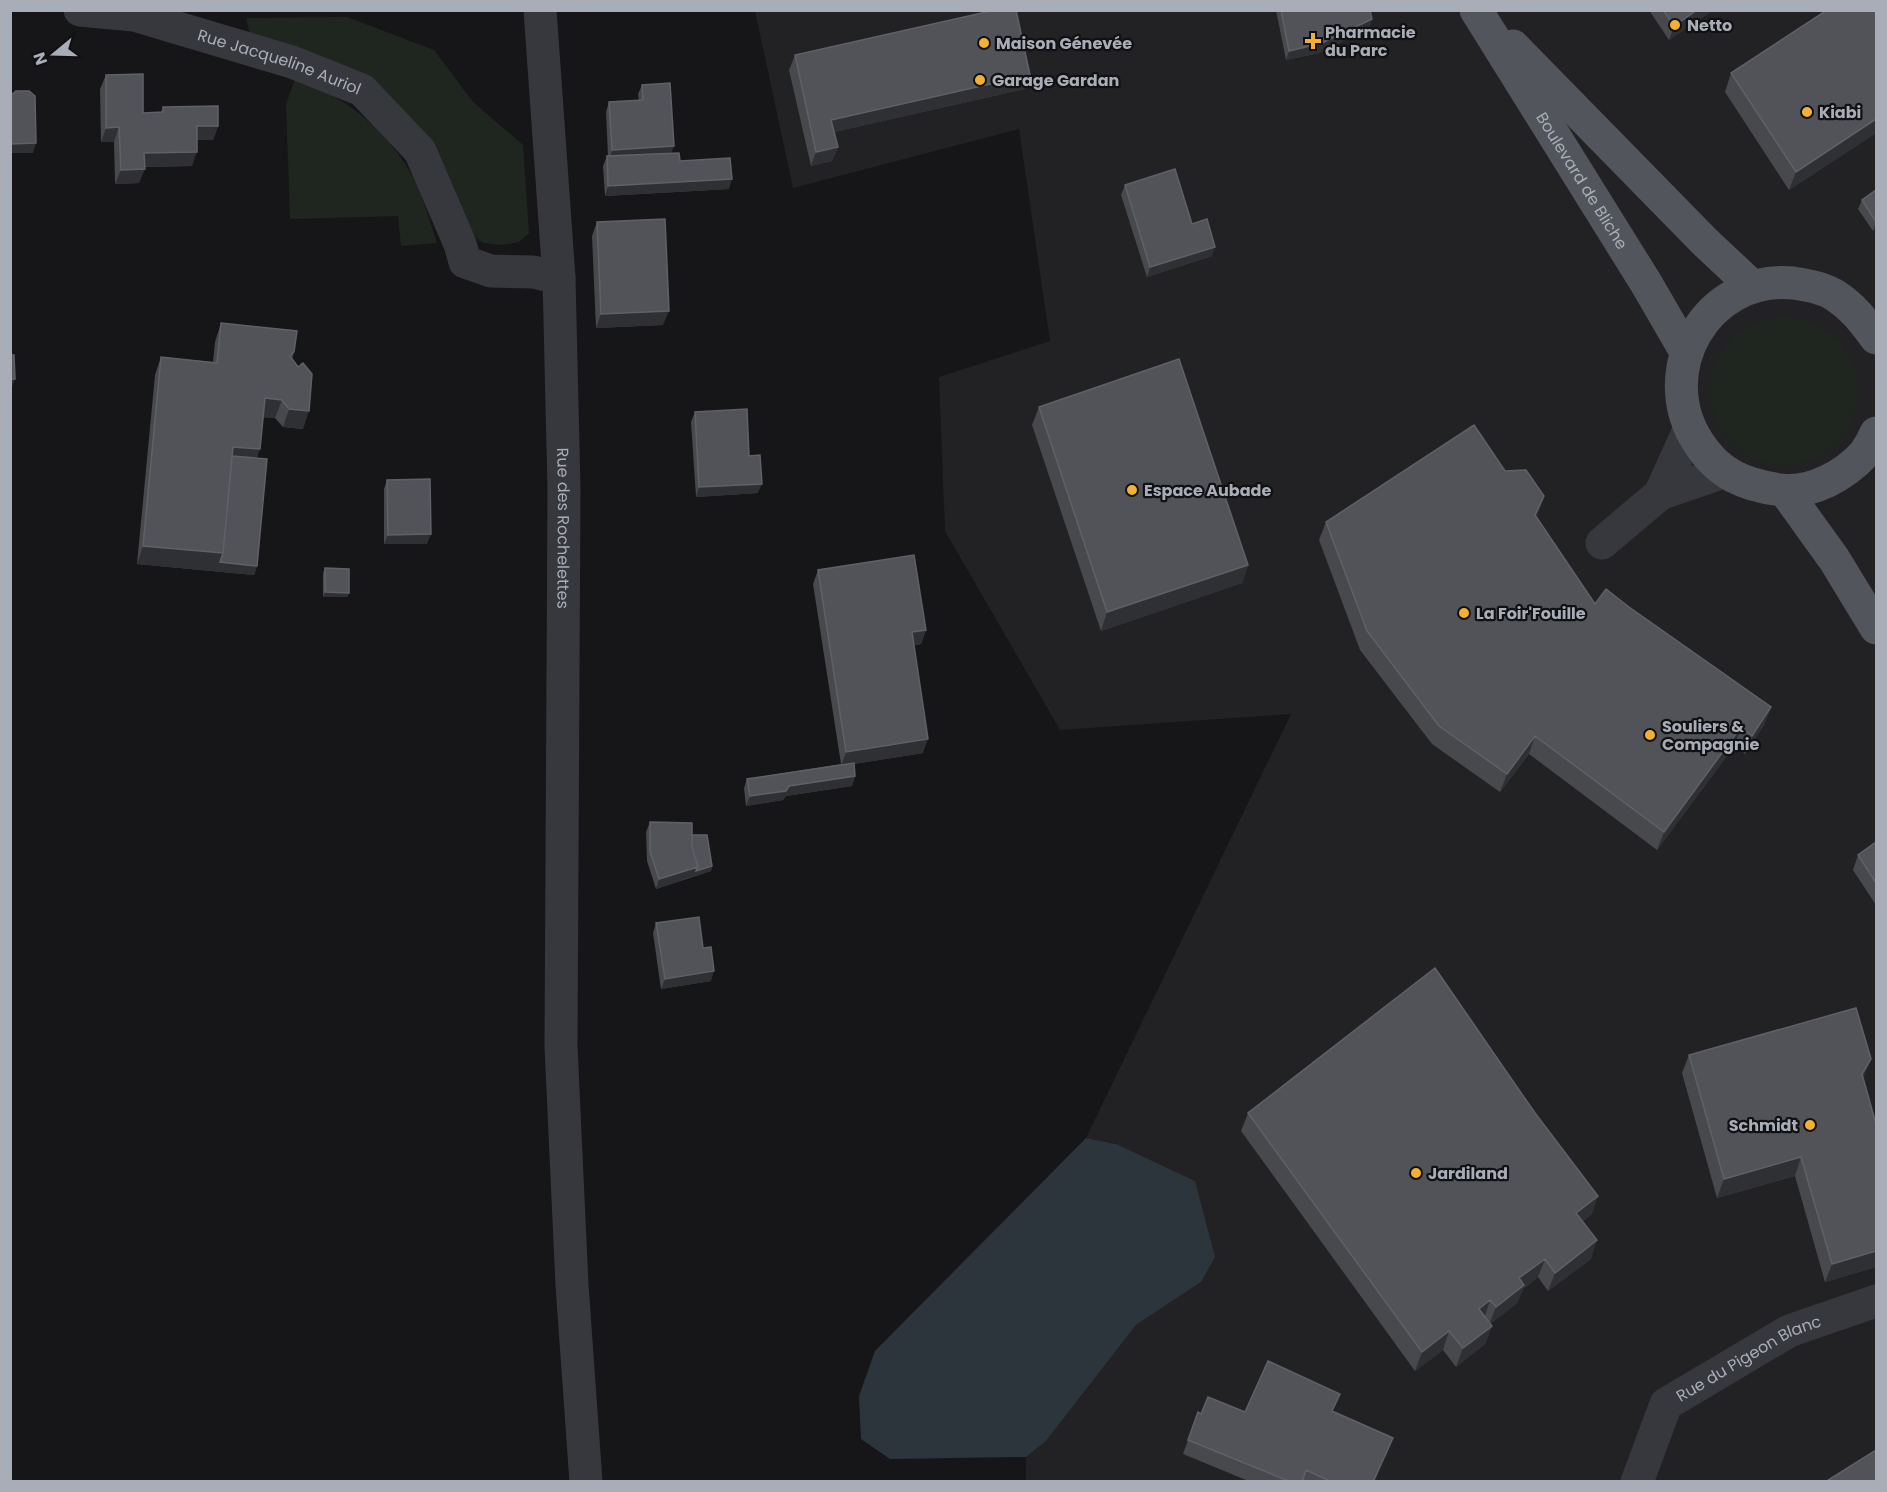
<svg xmlns="http://www.w3.org/2000/svg" width="1887" height="1492" viewBox="0 0 1887 1492" font-family="Poppins,sans-serif">
<rect width="100%" height="100%" fill="#161618"/>
<path fill="#222225" d="M755,11H1876V1481H1026V1457L1046,1441L1136,1325L1201,1282L1117,1144L1086,1138L1291,714L1060,730L945,531L939,377L1050,341L1019,129L793,188Z"/>
<path fill="#1e261f" d="M347,17L434,50L473,102L523,145L529,233L519,242L502,245L483,243L466,229L430,143L250,34L246,18Z
M295,79C307,85 321,89 333,96C369,116 403,152 419,190C426,207 431,226 437,243L401,246L398,216L290,219L286,104Z
M1710 391a74 74 0 1 1 148 0a74 74 0 1 1-148 0Z"/>
<path fill="#2c353c" d="M1086,1138L1116,1144L1195,1181L1215,1257L1201,1282L1136,1325L1046,1441L1026,1457L890,1459L861,1439L859,1396L875,1351Z"/>
<g fill="none" stroke-linecap="round" stroke-linejoin="round">
<g stroke="#37383d" stroke-width="33">
<path id="s1" d="M80,10L134,15L292,62L362,90L420,151L460,244L465,262L491,271L533,272L559,278"/>
<path id="s2" d="M540,10L559,278L564,488L561,1046L572,1285L586,1482"/>
<path d="M1660,494L1689,430"/>
<path d="M1602,543L1660,494L1724,472"/>
<path id="s3" d="M1637,1482L1666,1404L1789,1331L1876,1301"/>
</g>
<g stroke="#53555c" stroke-width="33">
<path id="s4" d="M1476,10L1646,283L1686,352"/>
<path d="M1513,46L1705,242L1753,287"/>
<path d="M1876,338C1864,322 1854,308 1836,296C1824,288 1808,285 1793,283C1707,275 1652,371 1698,442C1718,474 1744,485 1781,490C1812,494 1845,475 1865,453C1869,447 1873,440 1876,433"/>
<path d="M1785,491L1834,559L1876,628"/>
</g>
</g>
<path fill="#47494d" d="M1276,10H1370L1369,28L1319,53L1286,60Z
M1649,10H1713L1669,40Z
M1876,10V133L1789,190L1725,92L1731,73Z
M795,55L1030,75L1025,89L834,132L838,147L832,161L811,166L789,70Z
M106,75L143,113L161,112L163,107L218,126L213,140H197L192,166L144,167L139,183L115,184L114,142H101L100,89Z
M642,85L671,153L680,161L729,189L605,196L603,166L607,156H608L606,112L609,102L639,100L638,94Z
M1125,185L1192,224L1212,256L1147,277L1121,195Z
M1876,190V229L1873,231L1858,209L1862,200Z
M597,222L663,325L596,328L592,236Z
M221,323L294,352L292,359L303,429L283,427L275,418L263,417L257,458V566L254,575L137,564L155,375L161,357L213,362L215,342Z
M1039,407L1248,565L1242,583L1101,631L1032,425Z
M695,412L749,456L758,493L696,497L691,422Z
M387,480L427,544H384V489Z
M1536,517L1595,604L1629,607L1771,707L1764,725L1745,754L1735,745L1657,850L1529,754L1500,792L1432,744L1360,650L1319,540L1326,522Z
M325,568L349,593L347,597H323V573Z
M818,570L926,630L921,644L914,645L923,753L854,764L855,776L852,786L786,796L783,800L746,806L744,788L747,779L841,764L813,584Z
M650,822L692,835L712,866L711,871L656,889L647,861L646,832Z
M1876,842V905L1853,870L1858,855Z
M656,923L703,948L711,981L661,989L653,933Z
M1689,1055L1863,1078L1876,1124V1267L1825,1282L1795,1176L1717,1198L1682,1073Z
M1248,1113L1592,1214L1583,1221L1591,1259L1548,1291L1538,1277L1523,1289L1517,1303L1490,1324L1492,1326L1485,1344L1456,1367L1443,1350L1415,1371L1241,1131Z
M1198,1412L1201,1414L1245,1412H1334L1393,1438L1374,1482H1251L1183,1454Z"/>
<path fill="#2f3033" d="M1697,10H1713L1669,40L1674,26Z
M1372,19L1369,28L1319,53L1286,60L1289,51Z
M1030,75L1025,89L826,134L831,120Z
M1876,119V133L1789,190L1796,172Z
M197,126H218L213,140H192Z
M119,127L114,142H101L106,128Z
M36,143L33,153H10V144Z
M674,146L670,156L609,160L612,150Z
M838,147L832,161L811,166L816,152Z
M197,152L192,166L139,167L144,153Z
M145,169L139,183L115,184L121,170Z
M732,179L729,189L605,196L608,186Z
M1876,222V229L1873,231Z
M1215,247L1212,256L1147,277L1150,267Z
M669,311L663,325L596,328L601,314Z
M10,379H15L10,392Z
M265,398L282,400L275,418L258,417Z
M289,409L309,411L303,429L283,427Z
M233,447L260,449L253,468L229,465Z
M762,484L758,493L696,497L699,487Z
M1544,496L1538,515L1528,534L1535,515Z
M431,534L427,544H384L388,535Z
M143,546L223,553L257,566L254,575L137,564Z
M1248,565L1242,583L1101,631L1107,612Z
M325,592L349,593L347,597H323Z
M926,630L921,644L907,647L912,632Z
M1771,707L1764,725L1745,754L1752,736Z
M1741,727L1735,745L1657,850L1664,832Z
M1535,736L1529,754L1500,792L1507,774Z
M928,739L923,753L841,766L846,752Z
M855,776L852,786L786,796L783,800L746,806L750,796L789,786Z
M712,866L711,871L694,876L696,871Z
M698,867L694,876L656,889L659,879Z
M714,971L711,981L661,989L665,979Z
M1871,1059L1864,1077L1855,1092L1862,1074Z
M1801,1157L1795,1176L1717,1198L1724,1179Z
M1598,1196L1592,1214L1570,1231L1576,1213Z
M1597,1240L1591,1259L1548,1291L1555,1273Z
M1876,1251V1267L1825,1282L1832,1264Z
M1545,1259L1538,1277L1523,1289L1517,1303L1489,1325L1496,1307L1519,1278Z
M1490,1300L1484,1319L1479,1309Z
M1492,1326L1485,1344L1456,1367L1463,1348Z
M1449,1331L1443,1350L1415,1371L1422,1352Z
M1393,1438L1374,1482H1373Z"/>
<path fill="#525359" stroke="#5f6168" stroke-width="1.5" d="M995,10H1016L1030,75L831,120L838,147L816,152L795,55Z
M1281,10H1370L1372,19L1322,43L1289,51Z
M1663,10H1697L1674,26Z
M1827,10H1876V119L1796,172L1731,73Z
M143,74V113L163,112V107L218,106V126H197V152L144,153L145,169L121,170L119,127L106,128V75Z
M670,83L674,146L612,150L609,102L643,100L642,85Z
M16,91H29L35,96L36,143L10,144V96Z
M679,153L680,161L730,158L732,179L608,186L607,156Z
M1175,169L1192,224L1207,219L1215,247L1150,267L1125,185Z
M1876,190V222L1862,200Z
M665,219L669,311L601,314L597,222Z
M221,323L297,331L294,352L290,356L298,367L303,363L312,374L309,411L289,409L282,400L265,398L260,449L233,447L223,553L143,546L161,357L217,363Z
M10,355H14L15,379H10Z
M1179,359L1248,565L1107,612L1039,407Z
M747,409L749,456L760,455L762,484L699,487L695,412Z
M1474,425L1505,471L1526,470L1544,496L1535,515L1595,604L1606,589L1629,607L1771,707L1752,736L1741,727L1664,832L1535,736L1507,774L1439,726L1367,631L1326,522Z
M232,456L267,459L257,566L220,562L223,553Z
M430,479L431,534L388,535L387,480Z
M914,555L926,630L912,632L928,739L846,752L818,570Z
M325,568L349,569V593L325,592Z
M854,763L855,776L789,786L786,791L750,796L747,779Z
M650,822L692,823V847L698,867L659,879L650,851Z
M692,835H707L712,866L696,871L698,867L692,847Z
M1876,842V883L1858,855Z
M699,917L703,948L711,947L714,971L665,979L656,923Z
M1435,968L1535,1113L1598,1196L1576,1213L1597,1240L1555,1273L1545,1259L1519,1278L1524,1285L1496,1307L1490,1300L1479,1309L1492,1326L1463,1348L1449,1331L1422,1352L1248,1113Z
M1856,1008L1871,1059L1862,1074L1876,1124V1251L1832,1264L1801,1157L1724,1179L1689,1055Z
M1268,1361L1340,1394L1332,1411L1393,1438L1373,1482H1332L1306,1470L1302,1482H1291L1188,1440L1198,1412L1201,1414L1208,1397L1245,1412Z
M1876,1450V1482H1825Z"/>
<g fill="#f2b134" stroke="#111113" stroke-width="2">
<circle cx="1675" cy="25" r="6"/>
<path d="M1310 32h6v6h6v6h-6v6h-6v-6h-6v-6h6z"/>
<circle cx="984" cy="43" r="6"/>
<circle cx="980" cy="80" r="6"/>
<circle cx="1807" cy="112" r="6"/>
<circle cx="1132" cy="490" r="6"/>
<circle cx="1464" cy="613" r="6"/>
<circle cx="1650" cy="735" r="6"/>
<circle cx="1810" cy="1125" r="6"/>
<circle cx="1416" cy="1173" r="6"/>
</g>
<g text-anchor="middle" dominant-baseline="central" stroke-width="4.5" stroke-linejoin="round" paint-order="stroke">
<g font-size="16" font-weight="bold" fill="#a8adb8" stroke="#111113" text-anchor="start">
<text x="1687" y="25">Netto</text>
<text x="1325" y="32">Pharmacie<tspan x="1325" dy="18">du Parc</tspan></text>
<text x="996" y="43">Maison Génevée</text>
<text x="992" y="80">Garage Gardan</text>
<text x="1819" y="112">Kiabi</text>
<text x="1144" y="490">Espace Aubade</text>
<text x="1476" y="613">La Foir'Fouille</text>
<text x="1662" y="726">Souliers &amp;<tspan x="1662" dy="18">Compagnie</tspan></text>
<text x="1798" y="1125" text-anchor="end">Schmidt</text>
<text x="1428" y="1173">Jardiland</text>
</g>
<g font-size="16" fill="#a8adb8" stroke="#111113">
<text stroke="none"><textPath href="#s1" startOffset="207">Rue Jacqueline Auriol</textPath></text>
<text stroke="none"><textPath href="#s4" startOffset="201">Boulevard de Bliche</textPath></text>
<text stroke="none"><textPath href="#s2" startOffset="519">Rue des Rochelettes</textPath></text>
<text stroke="none"><textPath href="#s3" startOffset="178">Rue du Pigeon Blanc</textPath></text>
</g>
</g>
<rect width="1887" height="1492" fill="none" stroke="#a8adb8" stroke-width="24"/>
<g transform="translate(54 54) rotate(251)" stroke="#111113" stroke-width="4.5" paint-order="stroke">
<path d="M0-4.5L10 22L0 15L-10 22Z" fill="#a8adb8"/>
<text y="-9" font-size="16" font-weight="bold" text-anchor="middle" fill="#a8adb8">N</text>
</g>
</svg>
